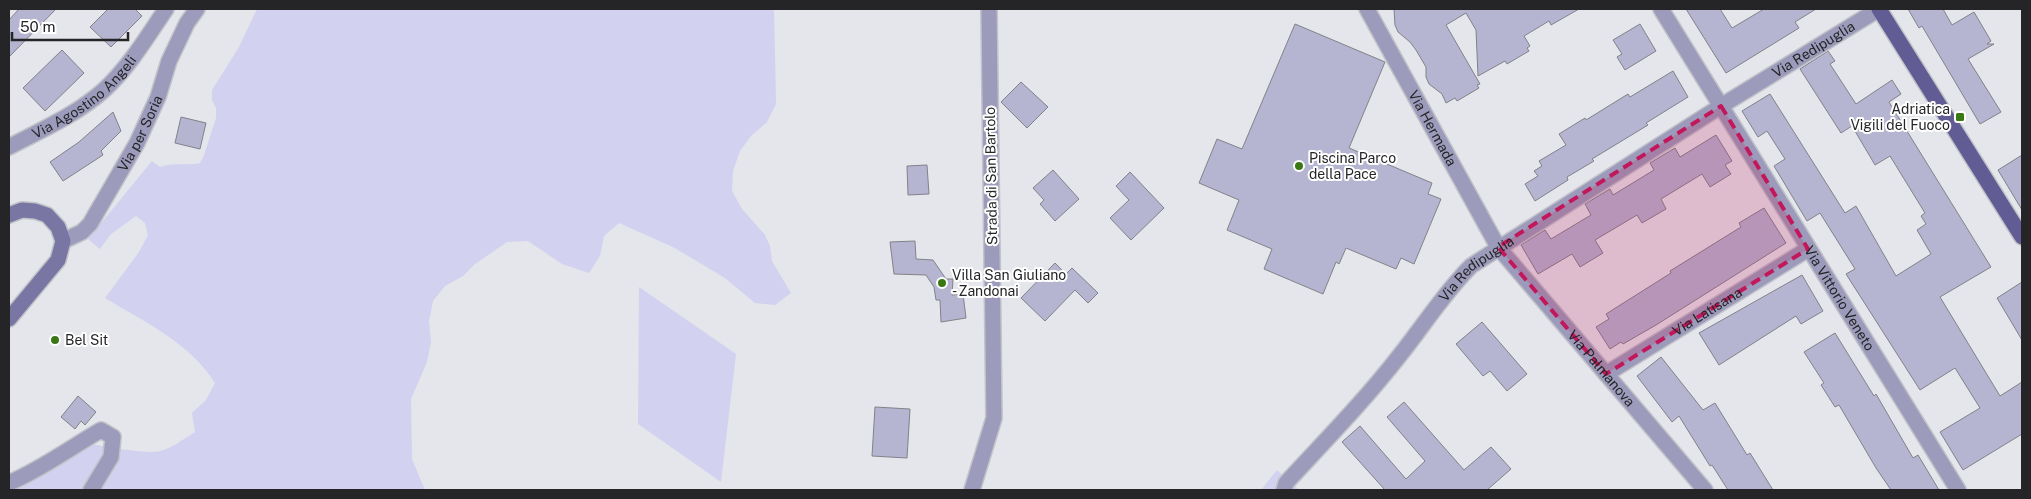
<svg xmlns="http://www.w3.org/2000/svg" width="2031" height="499" viewBox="0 0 2031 499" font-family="'Public Sans',sans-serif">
<rect width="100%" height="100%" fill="#e5e5ec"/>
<path fill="#d2d1ef" d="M257,9H774L776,104L767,122L751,136L740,151L733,171L732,191L742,209L765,235L770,246L772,261L791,293L775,305L755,303L725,278L673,247L619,223L604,236L600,256L589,273L562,264L528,241L507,242L475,264L463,276L445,286L433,301L429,321L431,342L427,362L411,399L412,459L425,490H9L47,473L83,450L89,444C108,446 148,456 164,450C175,446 185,438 195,432L192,413L206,400L215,383C189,342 146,323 105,298L139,252L148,235L145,223L136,216L111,234L100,249L88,239L152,161L160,167C173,162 186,166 200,163L204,155L216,118V108L212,100V90L239,47Z
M639,287L736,354L721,482L638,424Z
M1277,470L1299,490H1261Z"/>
<path fill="#b5b4d1" stroke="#828289" d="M19,9H56L9,57V20Z
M108,9H135L142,16L111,47L90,27Z
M1394,9H1579L1551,25L1549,21L1524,36L1530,46L1527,48L1529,51L1507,64L1505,61L1478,76L1476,30L1466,13L1446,25L1480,84L1477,85L1479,88L1457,101L1455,98L1446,103L1442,94L1429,84L1426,77V67L1416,50L1410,42L1398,32L1395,25Z
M1686,9H1720L1732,28L1764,9H1816L1795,22L1799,28L1726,73Z
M1908,9H1943L1952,25L1974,12L1991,41L1987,44H1994L1968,59L2001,112L1980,124L1922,26L1919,28Z
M1295,24L1385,62L1349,148L1432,183L1428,194L1441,199L1414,264L1401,258L1396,269L1346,248L1339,264L1336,262L1323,294L1264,269L1272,249L1227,230L1239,200L1199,183L1217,139L1242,149Z
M1640,24L1656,51L1625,70L1617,57L1622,54L1613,40Z
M62,50L84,73L45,111L23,88Z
M1828,51L1835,61L1830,64L1856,104L1892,80L1901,94L1889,102L1991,267L1940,297L2000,396L2022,382V434L1963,470L1940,432L1980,408L1955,368L1920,390L1846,274L1855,269L1820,213L1807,221L1774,166L1785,159L1767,131L1758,137L1742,111L1770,94L1845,213L1856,206L1896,276L1931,254L1917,230L1926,224L1921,216L1925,213L1890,156L1875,165L1852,126L1841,133L1800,69Z
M1673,71L1688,97L1646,123L1648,125L1592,159L1594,161L1567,177L1568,180L1535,201L1525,184L1538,176L1534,171L1542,166L1539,161L1566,145L1559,134L1585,118L1586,120L1628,94L1630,97Z
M1021,82L1048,107L1027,128L1001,102Z
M113,112L121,131L101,151L103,155L63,181L50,162L79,142Z
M181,117L206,123L200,149L175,143Z
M1716,135L1732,161L1725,165L1731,174L1710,187L1702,174L1661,199L1666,209L1642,223L1637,215L1595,240L1603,253L1580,267L1572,254L1538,274L1521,245L1545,230L1551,239L1591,215L1585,204L1610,189L1613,195L1654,170L1650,163L1675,148L1680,157Z
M2022,155V210L1998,170Z
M927,165L929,194L908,195L907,166Z
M1053,170L1079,199L1055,221L1040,204L1044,200L1033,188Z
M1130,172L1164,208L1131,240L1110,218L1129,200L1116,186Z
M1764,208L1786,243L1656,325L1623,344L1621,342L1610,349L1596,327L1609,319L1606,314L1671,273L1670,271L1741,227L1739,223Z
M915,241L916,259L933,260L946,279H953L952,295L963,294L966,318L941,322L940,300H936L934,287L926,275L894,274L890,242Z
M1055,263L1066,274L1072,268L1098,293L1088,303L1075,290L1045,321L1021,298Z
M1802,275L1823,311L1801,324L1796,316L1719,365L1699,333Z
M2022,282V340L1997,298Z
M1482,322L1527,374L1507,391L1490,371L1483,376L1456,344Z
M1835,333L1874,396L1876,394L1913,458L1918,455L1939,490H1891L1876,468L1839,405L1835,407L1821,385L1824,383L1804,352Z
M1661,357L1703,410L1715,403L1747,455L1750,453L1773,490H1728L1712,465L1710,466L1679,416L1672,422L1637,376Z
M78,396L96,412L85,425L81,421L75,429L61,417Z
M1404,402L1464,470L1491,447L1511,469L1487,490H1385L1342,442L1360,426L1406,479L1425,461L1387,417Z
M875,407L910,409L907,458L872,456Z"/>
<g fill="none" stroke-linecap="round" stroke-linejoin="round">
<g stroke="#c2c2c9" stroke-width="18">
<g id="street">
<path id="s1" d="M1367,9L1498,247L1705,490"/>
<path id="s2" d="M1661,9L1958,490"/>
<path id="s3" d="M9,147C41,130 76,115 104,90C129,67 147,37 166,9"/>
<path id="s4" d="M63,241L82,232L90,224L137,143L158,97L169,61L187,23L197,9"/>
<path id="s5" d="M1606,374L1808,249"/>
<path d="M9,483C42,469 70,448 101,430L113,437L111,457L91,490"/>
<path d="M972,490L994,418L989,9"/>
<path id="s6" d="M1284,490L1286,483C1325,441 1365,400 1400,355C1424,325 1444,293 1471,266L1721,106L1879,9"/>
</g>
</g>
<g stroke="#c2c2c9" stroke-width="18">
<path id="secondary" d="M9,215L22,210L35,211L47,215L58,227L63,241L58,260L9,319"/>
</g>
<g stroke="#c2c2c9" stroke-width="18">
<path id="primary" d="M1879,9L2022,237"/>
</g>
<use href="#street" stroke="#9c9bbb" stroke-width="15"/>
<use href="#secondary" stroke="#7976a4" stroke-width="15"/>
<use href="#primary" stroke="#615c93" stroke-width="15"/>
</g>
<path fill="#c2185b" fill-opacity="0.2" stroke="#c2185b" stroke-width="4" stroke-dasharray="10 6" stroke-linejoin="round" d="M1721,106L1808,249L1606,374L1498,247Z"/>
<g fill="#3a7814" stroke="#fff" stroke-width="2">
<rect x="1955" y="112" width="10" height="10" rx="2.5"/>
<circle cx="1299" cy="166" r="5"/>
<circle cx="942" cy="283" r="5"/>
<circle cx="55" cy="340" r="5"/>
</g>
<g text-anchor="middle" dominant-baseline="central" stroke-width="4" stroke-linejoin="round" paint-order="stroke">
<g font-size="14" fill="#252427" stroke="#fff">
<text stroke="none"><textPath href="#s6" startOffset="698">Via Redipuglia</textPath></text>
<text stroke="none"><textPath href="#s3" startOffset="91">Via Agostino Angeli</textPath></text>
<text stroke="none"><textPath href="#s1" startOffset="136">Via Hermada</textPath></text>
<text stroke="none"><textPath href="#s4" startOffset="136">Via per Soria</textPath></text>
<text transform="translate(991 176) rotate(-91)">Strada di San Bartolo</text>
<text stroke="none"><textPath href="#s6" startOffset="295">Via Redipuglia</textPath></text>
<text stroke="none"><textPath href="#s2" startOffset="340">Via Vittorio Veneto</textPath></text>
<text stroke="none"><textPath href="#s5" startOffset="119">Via Latisana</textPath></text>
<text stroke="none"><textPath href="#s1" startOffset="431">Via Palmanova</textPath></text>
</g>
<g font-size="14" fill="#252427" stroke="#fff" text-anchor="start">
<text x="1950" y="109" text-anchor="end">Adriatica<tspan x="1950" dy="16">Vigili del Fuoco</tspan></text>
<text x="1309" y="158">Piscina Parco<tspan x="1309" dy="16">della Pace</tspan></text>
<text x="952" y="275">Villa San Giuliano<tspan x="952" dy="16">- Zandonai</tspan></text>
<text x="65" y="340">Bel Sit</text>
</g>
</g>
<rect width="2031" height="499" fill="none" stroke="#252427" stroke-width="20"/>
<path d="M12 32v8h116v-8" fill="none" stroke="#252427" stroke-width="2.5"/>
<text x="20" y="32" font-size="15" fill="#252427" stroke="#ffffff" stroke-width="4" paint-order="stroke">50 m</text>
</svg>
